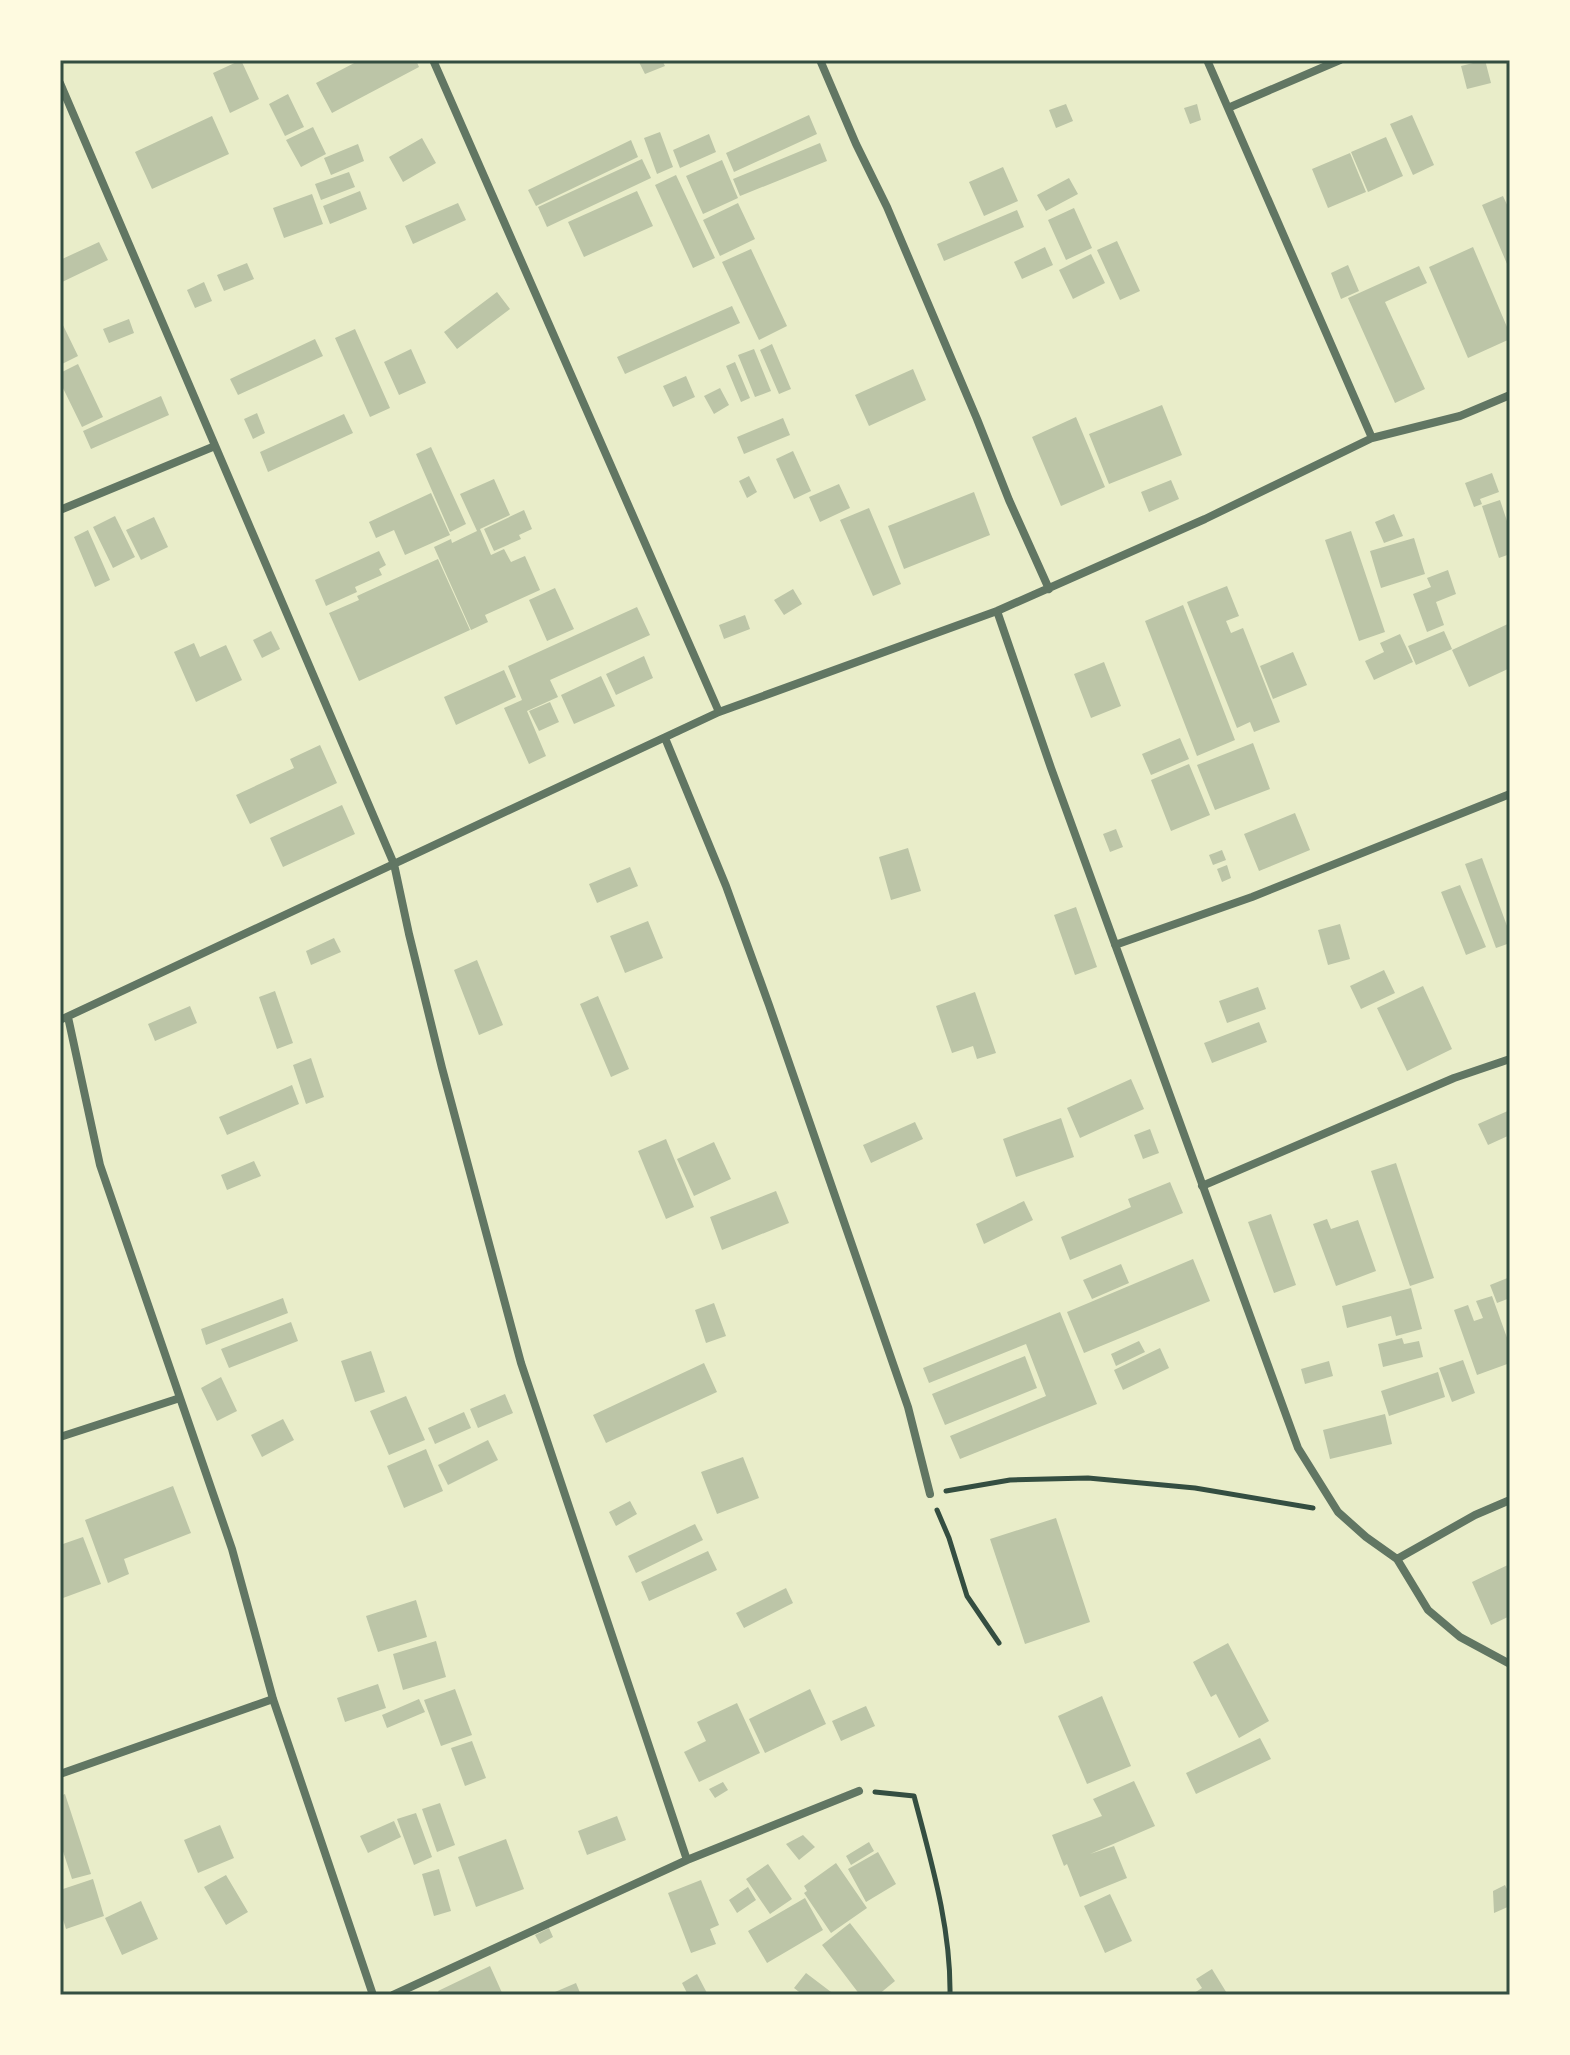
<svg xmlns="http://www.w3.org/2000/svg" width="1570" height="2055" viewBox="0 0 1570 2055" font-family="Mulish,sans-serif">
<rect width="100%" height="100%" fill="#e9edc9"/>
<path fill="#bcc5a7" d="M241,60L259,99L230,113L213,73Z
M360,60H416L419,67L332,113L316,83Z
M638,60H662L665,66L645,74Z
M1485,60L1491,83L1467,89L1461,66Z
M288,94L304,127L285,136L269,104Z
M1066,104L1073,121L1056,128L1049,110Z
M1197,104L1201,120L1190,124L1184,108Z
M809,115L817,134L734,172L726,153Z
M1412,115L1434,165L1413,175L1390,124Z
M212,116L229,154L152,189L135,152Z
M313,127L326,154L301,167L286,140Z
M660,132L673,167L657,174L644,138Z
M709,134L716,152L680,168L673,150Z
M1386,137L1403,176L1368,192L1351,152Z
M422,138L436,163L403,182L389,157Z
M631,140L638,157L536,206L528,190Z
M820,143L827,161L740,196L733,179Z
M358,144L364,161L331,175L324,158Z
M1350,153L1366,192L1328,208L1312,169Z
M642,159L651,178L547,227L538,207Z
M722,160L738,198L703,214L686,176Z
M1003,167L1018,201L984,216L969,182Z
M349,172L355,187L321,200L315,184Z
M676,175L715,258L693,268L655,185Z
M1069,178L1078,194L1046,211L1037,195Z
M360,191L367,209L330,224L323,206Z
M637,191L653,226L584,257L568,222Z
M312,194L323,224L284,238L273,208Z
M1503,196L1510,211V271L1482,205Z
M458,203L466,220L413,244L405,226Z
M738,203L755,239L720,256L703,220Z
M1074,208L1092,248L1066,260L1048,220Z
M1017,210L1024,227L944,261L937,244Z
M1117,241L1140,291L1120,300L1097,250Z
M99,242L108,260L60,283V260Z
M1045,247L1053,265L1022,279L1014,262Z
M1473,247L1510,334V339L1468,358L1429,267Z
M751,249L787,326L759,340L722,262Z
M1091,254L1105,283L1073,299L1059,270Z
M247,263L254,279L224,291L217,275Z
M1348,265L1359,291L1341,299L1331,273Z
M1419,266L1427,283L1385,302L1425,389L1395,403L1348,298Z
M204,282L212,301L195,308L187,290Z
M497,292L510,309L457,349L444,332Z
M732,306L740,323L625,374L617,357Z
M60,319L78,356L60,365Z
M129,319L134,333L109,343L103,329Z
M355,329L390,408L370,417L335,338Z
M315,339L323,356L238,395L230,379Z
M772,344L791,389L779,394L760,350Z
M411,349L426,383L399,395L384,362Z
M754,349L771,391L755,397L738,355Z
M735,362L750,398L741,402L726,366Z
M78,364L103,417L82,427L60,382V373Z
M913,369L926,400L869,426L855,395Z
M686,376L695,397L673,407L663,386Z
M720,388L729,405L714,414L704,396Z
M161,396L169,415L91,449L83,431Z
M1162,405L1182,455L1109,484L1089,434Z
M257,413L265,433L253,439L244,419Z
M344,414L353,433L268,472L260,452Z
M1076,417L1105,487L1061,506L1032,437Z
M783,418L790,435L744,454L737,437Z
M431,447L466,524L450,532L416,454Z
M793,451L811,491L794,499L776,459Z
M1492,473L1499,492L1480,499L1482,504L1474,507L1465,483Z
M749,476L757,492L747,498L739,481Z
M494,479L510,515L480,529L491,555L504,549L511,562L525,556L540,590L485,615L488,622L471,630L434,547L451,539L452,543L477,531L460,494Z
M1171,480L1179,499L1149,512L1141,492Z
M839,484L850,508L820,522L809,497Z
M974,492L990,535L904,569L888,526Z
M431,493L450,535L405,555L394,530L376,538L369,522Z
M1500,500L1510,530V554L1499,558L1482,506Z
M869,508L901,584L873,596L840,520Z
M524,510L532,529L519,535L521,539L494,551L484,529Z
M1394,514L1403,536L1384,543L1375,522Z
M115,516L135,557L113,568L93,527Z
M154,517L168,547L141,560L126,530Z
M88,530L110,580L95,587L74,537Z
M1351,531L1385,632L1359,641L1325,540Z
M1414,538L1425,574L1381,588L1370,551Z
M379,551L386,565L379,569L382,575L355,587L357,592L326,606L315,580Z
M438,559L470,630L359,681L329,613L359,600L357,596Z
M1448,570L1456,594L1436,602L1444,625L1427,632L1413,594L1431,587L1427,578Z
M1227,586L1239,616L1226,621L1231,633L1243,628L1280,722L1254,732L1250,722L1237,728L1187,602Z
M555,588L574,629L547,641L529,600Z
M793,589L802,604L784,615L774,600Z
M1183,605L1235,740L1197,756L1145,621Z
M637,607L650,635L550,680L558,697L527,711L546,756L529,764L504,708L522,700L508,666Z
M745,615L750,629L724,639L719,625Z
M1510,623V668L1469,687L1452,650Z
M271,631L280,649L262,658L253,640Z
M1444,631L1452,649L1416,665L1408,646Z
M1400,634L1413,662L1374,680L1365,661L1384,652L1380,643Z
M194,643L200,657L226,645L242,680L196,702L174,652Z
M1293,652L1307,685L1273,699L1260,666Z
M644,656L653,678L616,695L606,674Z
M1104,662L1121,706L1091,718L1074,674Z
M504,670L516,697L456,725L444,697Z
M601,676L615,706L574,724L561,695Z
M550,702L559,722L539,731L529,711Z
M1180,738L1189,759L1151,775L1142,754Z
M1253,743L1270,789L1215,810L1197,765Z
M320,745L337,783L250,824L236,795L294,768L290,759Z
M1189,764L1210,815L1171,831L1151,780Z
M342,805L355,834L283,867L270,838Z
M1295,813L1310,850L1259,871L1244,834Z
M1116,829L1123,847L1110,852L1103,834Z
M908,848L921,891L891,900L879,857Z
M1222,850L1226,860L1213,865L1209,855Z
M1482,858L1510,934V943L1496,948L1465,864Z
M1227,865L1231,878L1222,882L1217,869Z
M630,867L638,886L597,903L589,884Z
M1460,885L1486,947L1466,955L1441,892Z
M1076,907L1097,967L1075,975L1054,915Z
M648,921L663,958L625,973L610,936Z
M1340,924L1350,959L1328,965L1318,930Z
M334,938L341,952L311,965L306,951Z
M477,960L503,1025L479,1035L454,970Z
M1384,970L1395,993L1361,1009L1350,986Z
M1423,986L1452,1049L1407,1071L1377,1008Z
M1258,987L1266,1009L1227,1023L1219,1001Z
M275,991L293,1043L277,1049L259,997Z
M975,992L996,1053L977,1059L973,1046L952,1053L936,1006Z
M598,996L629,1069L611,1077L580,1004Z
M190,1006L197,1023L155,1041L148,1024Z
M1259,1022L1267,1042L1212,1063L1204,1043Z
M311,1058L324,1097L306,1104L293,1065Z
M1131,1079L1144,1109L1080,1138L1067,1108Z
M292,1085L299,1104L227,1135L219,1117Z
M1510,1110V1135L1488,1145L1478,1124Z
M1061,1118L1074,1157L1016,1177L1003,1139Z
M915,1122L923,1139L871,1163L863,1145Z
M1150,1129L1159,1153L1143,1159L1134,1135Z
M666,1139L694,1207L666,1219L638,1151Z
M714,1142L731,1179L694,1196L677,1159Z
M254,1161L261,1176L227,1190L221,1175Z
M1396,1163L1434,1278L1410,1286L1371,1171Z
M1170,1182L1183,1213L1070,1260L1061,1237L1131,1207L1128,1199Z
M776,1191L789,1223L722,1250L710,1217Z
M1024,1201L1033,1220L984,1244L976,1224Z
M1271,1214L1296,1285L1274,1293L1248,1222Z
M1327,1219L1331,1229L1358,1220L1376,1271L1336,1286L1313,1224Z
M1193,1259L1210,1301L1084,1353L1067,1312Z
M1121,1264L1129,1283L1092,1299L1083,1280Z
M1510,1277V1298L1497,1303L1490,1285Z
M1411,1288L1422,1329L1396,1336L1391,1316L1347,1328L1342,1306Z
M1492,1296L1510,1346V1363L1477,1375L1454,1310L1468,1305L1474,1321L1483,1318L1476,1301Z
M283,1298L288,1313L206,1345L201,1329Z
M714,1303L726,1336L706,1343L695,1310Z
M1060,1312L1097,1404L960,1459L950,1436L1046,1396L1026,1344L929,1383L923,1368Z
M291,1322L298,1341L229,1368L221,1349Z
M1402,1338L1404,1344L1419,1341L1423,1357L1383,1367L1378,1344Z
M1139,1341L1145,1352L1116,1366L1111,1354Z
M1160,1348L1169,1368L1123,1390L1114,1370Z
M371,1351L385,1392L355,1402L341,1361Z
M1025,1356L1037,1388L945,1425L932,1394Z
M1463,1360L1475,1393L1452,1402L1439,1368Z
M1329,1361L1333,1376L1305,1384L1301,1369Z
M704,1363L717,1392L606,1443L593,1415Z
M1438,1372L1445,1397L1389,1416L1381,1391Z
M221,1377L237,1411L217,1421L201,1388Z
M505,1394L513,1413L478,1428L470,1409Z
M406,1396L425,1440L389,1455L370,1411Z
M464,1412L471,1428L435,1444L428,1428Z
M1385,1414L1392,1444L1330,1459L1323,1430Z
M283,1419L294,1440L262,1457L251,1435Z
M488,1440L498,1460L448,1485L438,1465Z
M426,1449L443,1491L404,1508L387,1466Z
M743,1457L759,1498L717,1514L701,1472Z
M173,1486L191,1533L124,1559L129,1574L108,1583L85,1520Z
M630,1501L637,1514L616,1526L609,1512Z
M1056,1518L1090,1622L1025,1644L990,1539Z
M695,1524L703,1540L636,1573L628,1556Z
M83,1537L101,1584L63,1598L60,1591V1545Z
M708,1551L717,1570L649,1601L641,1582Z
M1510,1564V1616L1491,1625L1472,1582Z
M786,1588L793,1603L744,1628L736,1613Z
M416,1600L427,1637L378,1652L366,1616Z
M436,1641L446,1677L403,1690L393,1654Z
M1228,1643L1269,1721L1239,1738L1216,1694L1211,1697L1193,1662Z
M378,1684L386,1708L345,1722L337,1698Z
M455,1689L472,1735L441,1746L424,1700Z
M810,1689L826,1724L765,1753L749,1719Z
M1102,1696L1131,1766L1087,1784L1058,1716Z
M419,1699L425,1712L387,1728L382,1715Z
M737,1703L760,1753L699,1782L684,1752L706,1741L697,1722Z
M866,1706L875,1726L841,1741L832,1721Z
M1260,1738L1271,1759L1196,1794L1186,1773Z
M472,1741L486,1778L465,1786L451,1748Z
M1134,1781L1155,1826L1090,1854L1114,1846L1127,1878L1080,1897L1067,1864L1064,1866L1052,1835L1102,1816L1093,1799Z
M723,1782L728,1790L715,1798L709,1789Z
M65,1794L91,1874L72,1879L60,1842V1796Z
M440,1803L455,1845L437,1852L422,1809Z
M416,1813L432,1857L414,1865L397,1819Z
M617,1816L626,1840L587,1855L578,1831Z
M394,1821L401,1837L368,1853L360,1836Z
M220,1825L234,1858L198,1873L184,1840Z
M803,1835L815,1847L799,1860L786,1844Z
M506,1839L524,1889L476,1907L458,1857Z
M869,1842L874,1851L851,1865L846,1856Z
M878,1852L896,1884L866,1902L848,1869Z
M836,1863L867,1908L831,1933L804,1893L807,1891L804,1886Z
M768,1864L792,1899L770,1914L746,1879Z
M439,1869L451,1911L434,1916L422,1874Z
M226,1875L248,1912L226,1925L204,1887Z
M93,1879L104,1916L66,1929L60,1910V1890Z
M701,1880L719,1925L710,1929L716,1944L691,1953L668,1893Z
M1505,1885L1510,1895V1906L1494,1913L1493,1891Z
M748,1887L756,1900L737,1913L729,1900Z
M1110,1894L1132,1941L1105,1953L1084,1906Z
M805,1898L823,1930L767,1963L748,1931Z
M141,1901L158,1939L122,1955L105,1918Z
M850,1923L895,1981L878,1995H860L822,1945Z
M549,1928L553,1937L540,1944L535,1935Z
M490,1966L503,1995H440L438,1991Z
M1212,1969L1228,1995H1191L1202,1988L1196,1979Z
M806,1973L835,1995H803L794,1988Z
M697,1974L708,1995H688L682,1983Z
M576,1983L581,1995H556L555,1992Z"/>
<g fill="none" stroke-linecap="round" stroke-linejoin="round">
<path stroke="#344e41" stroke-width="5" d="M946,1491L1010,1480L1088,1478L1195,1488L1313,1508
M937,1510L949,1538L967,1596L999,1643
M875,1792L914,1796C931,1861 951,1927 950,1995"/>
<path stroke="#617663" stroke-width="8" d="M433,60L719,712
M820,60L856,144L887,207L977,419L1009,500L1049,589
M1207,60L1372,438
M60,83L394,864L409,934L442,1068L521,1363L687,1860
M1228,108L1340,60
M60,510L215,446
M997,611L1051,768L1298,1448L1338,1512L1366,1537L1397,1559L1428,1610L1460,1637L1510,1664
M665,738L726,886L769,1005L908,1407L930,1494
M1115,945L1252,897L1510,794
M68,1017L100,1165L232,1549L273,1699L373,1995
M60,1020L719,712L997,611L1205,519L1372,438L1460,416L1510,395
M1202,1186L1454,1078L1510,1059
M60,1437L180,1398
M1397,1559L1475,1515L1510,1500
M60,1774L273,1699
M393,1995L687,1860L859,1791"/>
</g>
<rect width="1570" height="2055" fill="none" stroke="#fefae0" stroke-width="124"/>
<rect x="62" y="62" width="1446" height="1931" fill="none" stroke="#344e41" stroke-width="3"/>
</svg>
